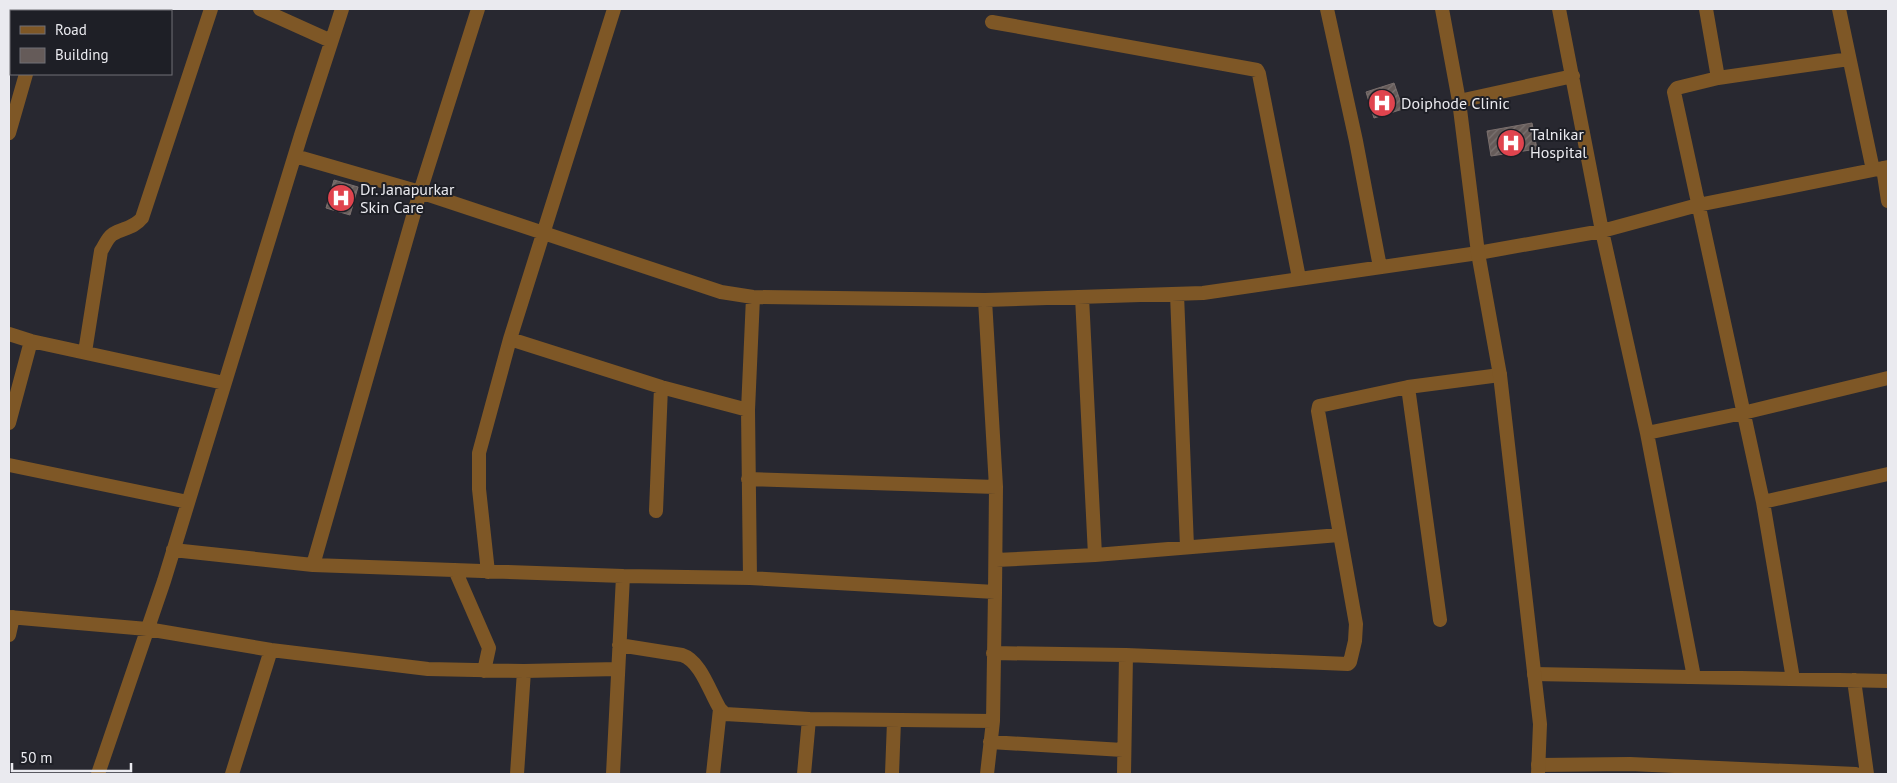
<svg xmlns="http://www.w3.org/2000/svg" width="1897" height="783" viewBox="0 0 1897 783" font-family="'PT Sans',sans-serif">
<defs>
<pattern id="building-hatch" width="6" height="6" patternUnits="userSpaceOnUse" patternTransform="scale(1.25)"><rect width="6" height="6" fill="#655b59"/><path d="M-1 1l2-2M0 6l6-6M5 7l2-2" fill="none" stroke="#7b7371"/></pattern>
</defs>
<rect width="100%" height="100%" fill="#282830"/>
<path fill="url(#building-hatch)" stroke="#7a6f6d" d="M1394,83L1403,109L1374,118L1366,92Z
M1532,123L1537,149L1491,156L1487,131Z
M334,180L358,187L350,215L326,208Z"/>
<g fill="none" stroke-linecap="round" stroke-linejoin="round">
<path stroke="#7e5726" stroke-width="14" d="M260,9L331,41
M1327,9L1356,141L1380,267
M1559,9L1602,231L1647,433L1694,677
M1706,9L1718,78
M1839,9L1873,170
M45,11L46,9
M992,22L1257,70L1259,74L1299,278
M1459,101L1573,76
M9,133L26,74
M295,156L420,192L721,292L753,297L985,300
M1883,168L1888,201
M1177,294L1187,547
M1082,297L1095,555
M9,334L31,341L224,383
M510,339L661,387L748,410
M85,352L101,251C105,245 107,238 113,234C123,228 134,228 142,218L211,9
M1408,387L1440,620
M9,423L31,341
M1647,433L1743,413L1888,378
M9,465L188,502
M748,479L996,487
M1763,502L1888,474
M656,511L661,387
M173,550L313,565L623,576L750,578L995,592L993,721L987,774
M996,560L1095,555L1339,535
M313,565L420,192L478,9
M455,570L489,648L484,671
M488,572L479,489V453L510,339L543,234L614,9
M750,578L748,410L753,297
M995,592L996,487L985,300L1203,293L1478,253L1602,231L1698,205L1888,167
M9,617L147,629L271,650L428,669L524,671L618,669
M9,635L13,617
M619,645L682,655C701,661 710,693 720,709L725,714L809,719L993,721
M993,653L1126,655L1348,664L1350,662L1355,641L1356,624L1318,411L1319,406L1408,387L1500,375
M1534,674L1888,681
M1793,679L1763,502L1674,92L1677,88L1718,78L1849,59
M1854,680L1867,774
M990,742L1123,750
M1538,765L1630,764L1856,774
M98,774L164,581L301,135L342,9
M232,774L271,650
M517,774L524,671
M613,774L623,576
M713,774L720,709
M804,774L809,719
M892,774L894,721
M1124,774L1126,655"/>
<path stroke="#7e5726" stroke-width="14" d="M1442,9L1459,101L1478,253L1500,375L1540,724L1538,774"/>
</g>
<defs>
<g id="hospital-disc" transform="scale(1.4375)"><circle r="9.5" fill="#e0444e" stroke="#1e1f26"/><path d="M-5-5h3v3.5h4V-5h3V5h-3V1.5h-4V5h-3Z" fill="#fff"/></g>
</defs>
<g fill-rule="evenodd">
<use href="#hospital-disc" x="1382" y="103"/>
<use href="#hospital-disc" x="1511" y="143"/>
<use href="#hospital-disc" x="341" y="198"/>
</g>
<g text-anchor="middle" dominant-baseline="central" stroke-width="4" stroke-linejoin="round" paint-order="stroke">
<g font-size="16" fill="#eaeaef" stroke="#1e1f26" text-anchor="start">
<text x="1401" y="103">Doiphode Clinic</text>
<text x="1530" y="134">Talnikar<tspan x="1530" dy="18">Hospital</tspan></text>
<text x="360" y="189">Dr. Janapurkar<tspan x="360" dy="18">Skin Care</tspan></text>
</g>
</g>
<rect width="1897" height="783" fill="none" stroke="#eaeaef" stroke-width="20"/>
<rect x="10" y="10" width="162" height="65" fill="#1e1f26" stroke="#707076"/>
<rect x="20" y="26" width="25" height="8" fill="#7e5726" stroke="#707076"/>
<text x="55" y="35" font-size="15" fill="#eaeaef">Road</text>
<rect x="20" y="48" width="25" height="15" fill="#655b59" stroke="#707076"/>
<text x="55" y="60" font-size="15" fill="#eaeaef">Building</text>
<path d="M12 763v8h119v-8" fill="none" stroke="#eaeaef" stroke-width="2.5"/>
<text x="20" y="763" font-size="15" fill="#eaeaef" stroke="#1e1f26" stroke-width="4" paint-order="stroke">50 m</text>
</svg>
